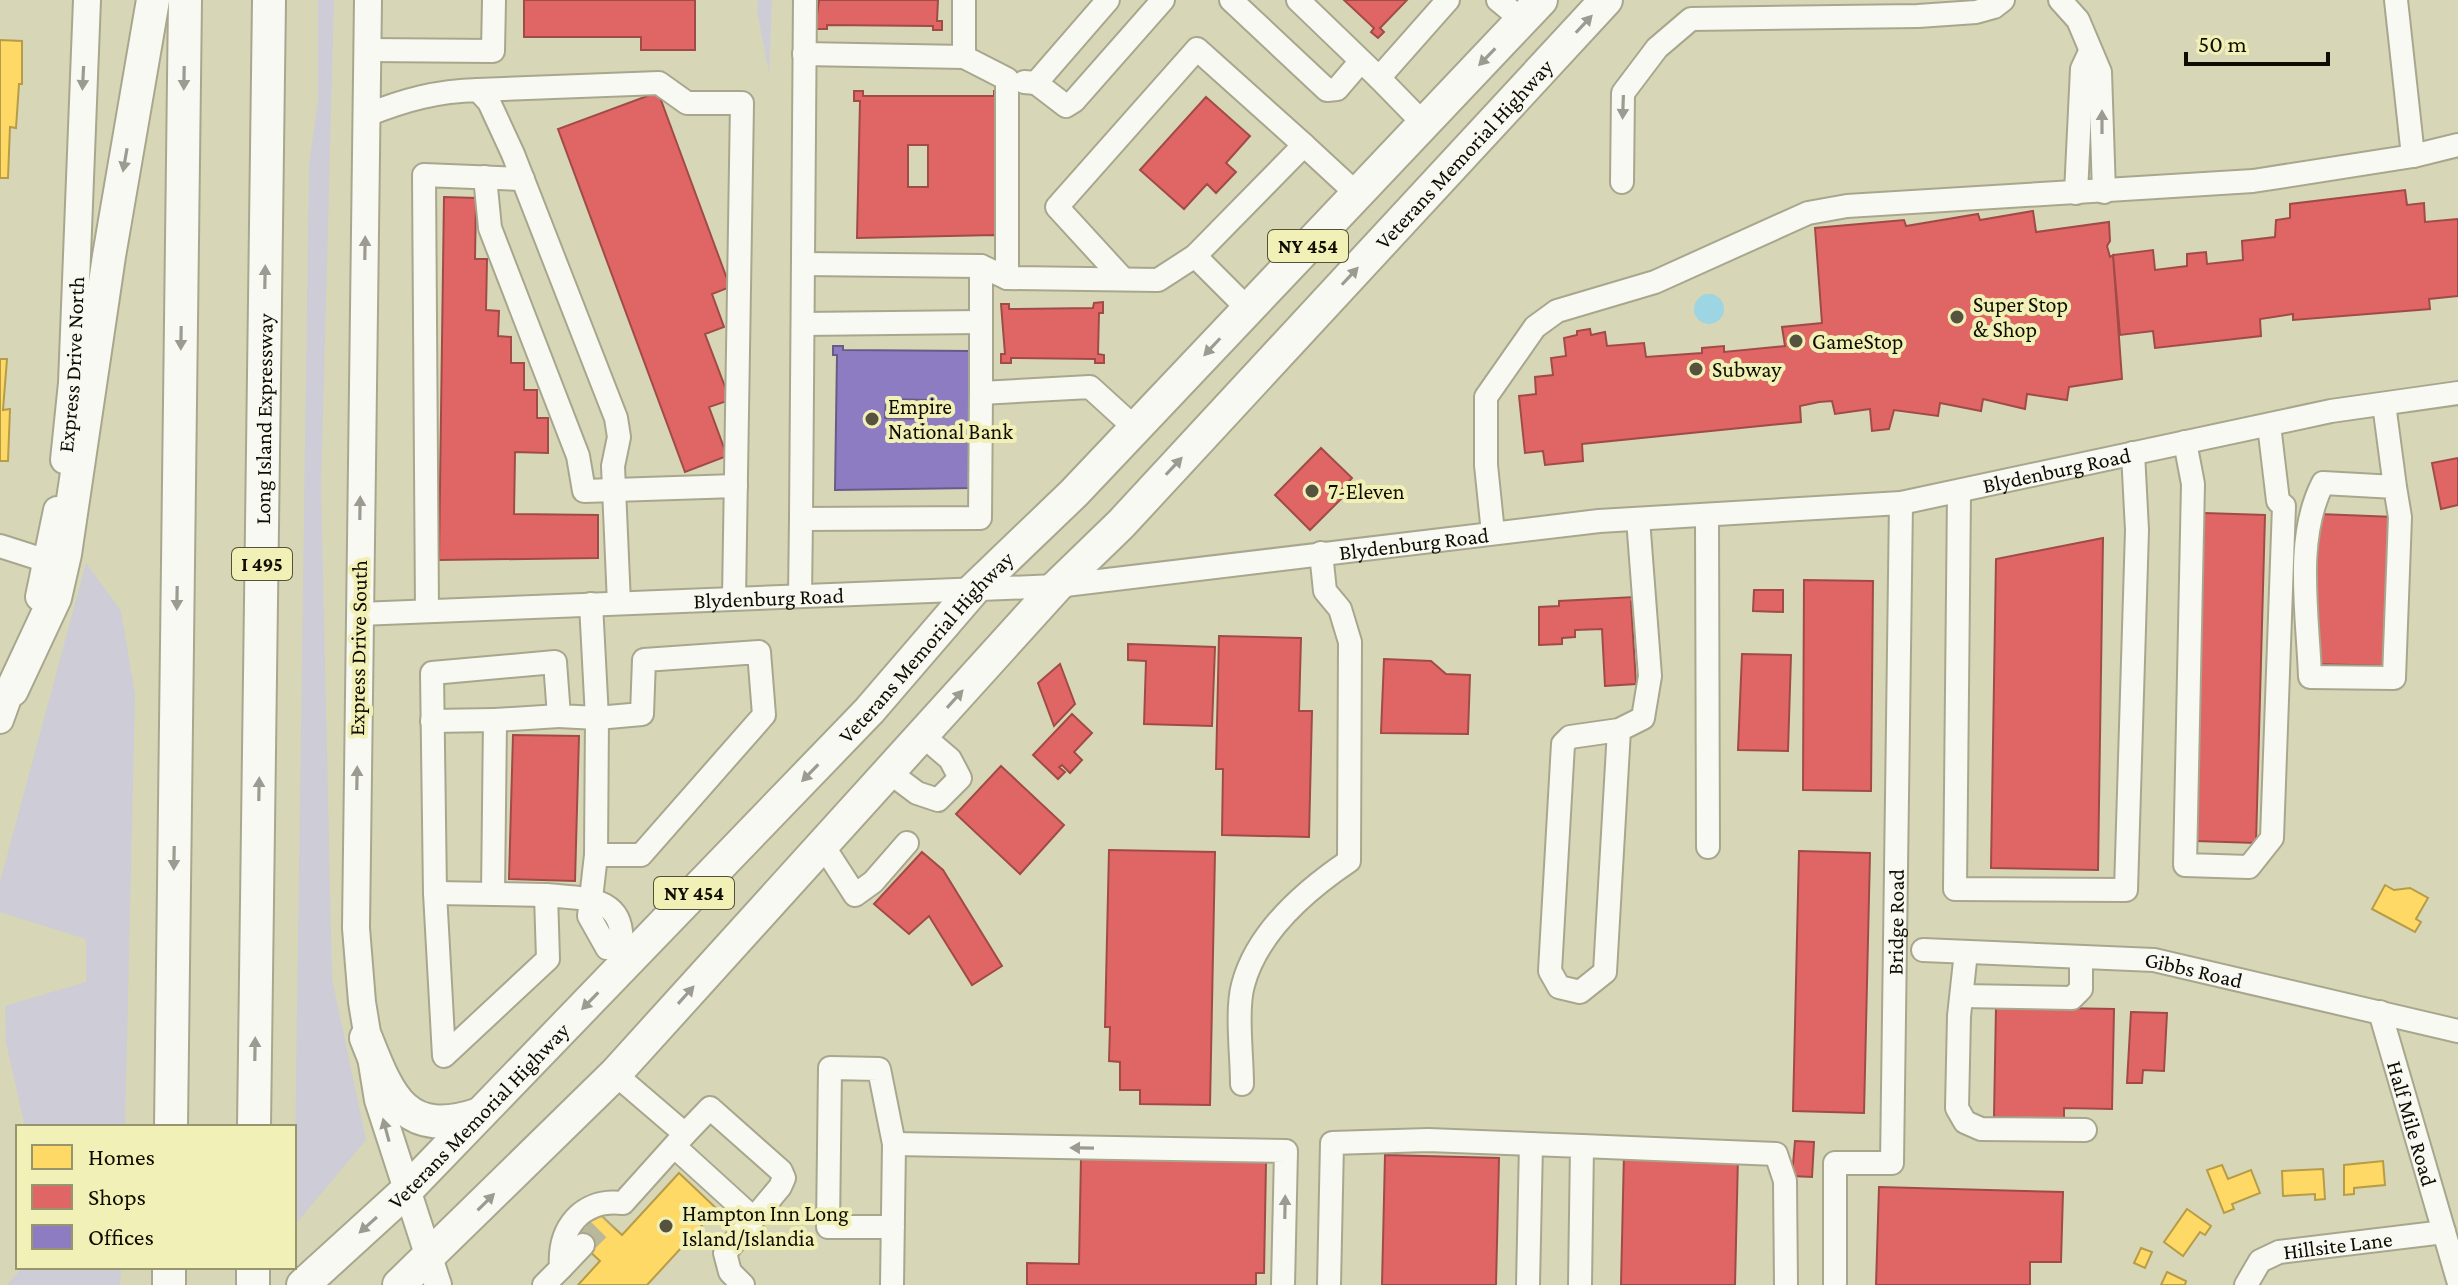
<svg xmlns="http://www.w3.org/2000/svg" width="2458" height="1285" viewBox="0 0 2458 1285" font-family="'Crimson Pro',serif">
<rect width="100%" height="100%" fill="#d7d6b6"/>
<path fill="#cdccd7" d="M318,0H334L321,487L332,979L366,1140L294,1226L309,165L318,101Z
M758,0H772L769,73L757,10Z
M86,563L121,611L135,695L125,1127H25L6,1042L5,1006L86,982V939L0,912V882Z
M23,1267H121L120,1285H7Z"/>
<path fill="#9ed5e2" d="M1694 309a15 15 0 1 1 30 0a15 15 0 1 1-30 0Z"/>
<path fill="#ffd966" stroke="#b79c47" stroke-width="2" d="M0,40L22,41V84H19L16,128L10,127L8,178H0Z
M0,359H7L3,410L10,409L8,461H0Z
M2385,885L2394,890L2410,888L2428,898L2416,919L2421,922L2415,932L2372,909Z
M2383,1161L2385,1185L2354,1188V1194L2344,1195V1165Z
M2222,1165L2228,1179L2251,1170L2260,1193L2232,1204L2234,1209L2224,1213L2207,1170Z
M2323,1169L2325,1199L2315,1200V1194L2283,1196L2282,1171Z
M679,1173L717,1209L647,1285H578L600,1261L569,1232L592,1207L622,1235Z
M2187,1209L2211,1226L2205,1235L2200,1232L2183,1256L2164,1242Z
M2141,1248L2152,1252L2145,1268L2134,1263Z
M2167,1272L2186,1281L2185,1285H2161Z"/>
<path fill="#e06666" stroke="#a14b47" stroke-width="2" fill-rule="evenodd" d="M524,0H695V50H641V37H524Z
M819,0H938L937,21H942V30H933V26L827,25V29H815Z
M1344,0H1407L1380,28L1384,32L1378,38L1371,32L1374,28Z
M854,91H863V96H994V91H1001L1003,239H995V235L857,238L860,101H854ZM908,145H928V187H908Z
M658,92L730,287L712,294L724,327L705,334L730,400L709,407L727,456L685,472L558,129Z
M1206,97L1250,136L1226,163L1236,172L1216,193L1207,184L1184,209L1140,170Z
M2405,190L2407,205L2424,203L2425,222L2458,219V296L2429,299L2430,309L2293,320V314L2260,319L2261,336L2155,348L2153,331L2120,335L2113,255L2153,250L2155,270L2187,266V254L2206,252L2207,264L2243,260L2242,241L2275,237L2276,220L2290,218V204Z
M444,197L476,198L475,259H487L486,310L499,311L498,336L511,337V363H524V390H537V418H548V453L515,452L514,514L598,515V558L439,560Z
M2033,211L2036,232L2109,222L2110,241L2107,246L2110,257L2113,255L2122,379L2069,387L2067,400L2027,394L2025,409L1983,399L1981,411L1940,403L1938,416L1894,410L1889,429L1872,431L1870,409L1835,414L1832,401L1819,402L1800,406L1801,422L1582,444L1583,461L1545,465L1543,451L1525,453L1519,396L1536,394L1535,377L1553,375L1551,358L1566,356L1564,338L1577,335V331L1590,329L1591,335L1605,332L1607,346L1644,343L1646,357L1702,353V348L1724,346V352L1785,346L1782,327L1822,323L1815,228L1904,220L1906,226L1978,214L1980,220Z
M1103,302V313H1099L1098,354L1104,355V363H1095V359L1011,358V363H1001V354H1005L1001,304H1009V309L1093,308L1094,303Z
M1321,448L1352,478L1342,489L1347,493L1310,530L1275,495Z
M2458,458V505L2441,509L2432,463Z
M2204,513L2265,515L2256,843L2196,841Z
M2319,514L2394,517L2389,666L2313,664Z
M2103,538L2098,870L1991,868L1996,559Z
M1804,580L1873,581L1871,791L1803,790Z
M1754,590H1783V612L1753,611Z
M1634,597L1631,602L1636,684L1605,686L1602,629L1575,630V637L1562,638V644L1539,645V607L1559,606V601Z
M1219,636L1301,638L1299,711H1312L1309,837L1222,835L1223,769H1216Z
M1128,644L1215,647L1212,726L1144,724L1146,661L1128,660Z
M1742,654L1791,655L1788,751L1738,750Z
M1384,659L1431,661L1446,674L1470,675L1468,734L1381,733Z
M1060,664L1075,704L1054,726L1038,683Z
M1072,714L1092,733L1074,752L1082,760L1070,773L1062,765L1059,767L1065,772L1058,779L1033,755Z
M513,735L579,736L575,881L509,879Z
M1001,766L1064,825L1020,874L956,814Z
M1109,850L1215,852L1210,1105L1140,1104V1090H1120V1062L1109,1061L1110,1027H1105Z
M1799,851L1870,853L1864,1113L1793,1111Z
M922,852L943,870L1002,966L972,985L929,916L909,934L874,904Z
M1996,1007L2114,1009L2112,1109L2064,1108V1119L1994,1117Z
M2131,1012L2167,1013L2164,1071L2143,1070L2142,1083H2127Z
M1795,1141L1814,1142L1812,1177L1792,1176Z
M1624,1153L1738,1156L1735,1285H1621Z
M1385,1155L1499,1158L1496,1285H1382Z
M1081,1158L1266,1162L1264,1273H1256V1285H1027V1263L1079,1264Z
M1879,1187L2063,1192L2061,1262H2030V1285H1876Z"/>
<path fill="#8e7cc3" stroke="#685b88" stroke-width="2" fill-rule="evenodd" d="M833,346H843V350L971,351V488L835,490L837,355H833ZM886,399L927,400V419L885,418Z"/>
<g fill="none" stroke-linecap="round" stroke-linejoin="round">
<path stroke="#b9b89b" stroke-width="22" stroke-dasharray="22 11" stroke-linecap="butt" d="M583,1245L607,1221"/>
<g stroke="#a8a78e" stroke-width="26">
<g id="minor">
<path d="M964,0V57L1007,79V278L1158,280L1195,256L1248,309"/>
<path d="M1231,0L1327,90L1337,89L1361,61"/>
<path d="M1298,0L1379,78L1448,0"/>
<path d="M1498,0L1522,20"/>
<path d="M2060,0L2078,20L2100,72L2104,192"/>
<path d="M2396,0L2413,156"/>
<path d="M368,50L493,51L494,0"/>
<path d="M804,54L964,57"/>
<path d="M1379,78L1424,124"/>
<path d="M1024,82L1036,83L1108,0"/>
<path d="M1036,83L1066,106L1074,101L1163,0"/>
<path d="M478,90L659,83L687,103H742L734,598"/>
<path d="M367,115C404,100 437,91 478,90L489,102L513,154L616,418L619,437L613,466L619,603"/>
<path d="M485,177L490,228L578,456L584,491L736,486"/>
<path d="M1622,182L1623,93L1657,48L1691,19L1918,16L1976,12L1994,7L2003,0"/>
<path d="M2076,193L2082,69L2089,54"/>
<path d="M1195,256L1304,145L1357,194"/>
<path d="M804,264L981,266"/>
<path d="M1007,278L981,266V393L1090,387L1135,428"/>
<path d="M1123,279L1057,207L1197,49L1304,145"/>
<path d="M803,324L980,322"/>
<path d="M2384,404L2395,487L2323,483C2294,539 2308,615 2310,677L2394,678L2400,517L2395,487"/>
<path d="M2185,442L2193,484L2185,865L2249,867L2272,838L2284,506L2278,501L2269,425"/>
<path d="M1959,493L1955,889L2126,890L2137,530L2133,453"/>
<path d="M1707,517L1708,847"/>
<path d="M801,519L805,0"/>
<path d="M1493,533L1486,465V397L1535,327L1557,311L1655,282L1808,213L1847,206L2253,181L2413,156L2458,145"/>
<path d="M0,546L47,561"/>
<path d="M800,596L801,519L980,518L981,393"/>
<path d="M591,604L597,718L642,714L644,660L759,652L764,715L641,855H596L589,916L607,948L621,946C626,895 584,899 546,895L548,959L444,1056L435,893L432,673L555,662L559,716L597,718L596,855"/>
<path d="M427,611L424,175L523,179"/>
<path id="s1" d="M359,614L1057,586L1599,521L1901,503L2331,411L2458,393"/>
<path d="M495,720L559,716"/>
<path d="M432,721L495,720L493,894"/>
<path d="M1619,730L1570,737L1563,744L1550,971L1559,987L1580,992L1605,972L1619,730L1643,718L1650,676L1638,519"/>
<path d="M889,772L917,793L938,800L960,778L950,759L922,735"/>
<path d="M822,844L855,895L873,882L907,843"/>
<path d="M435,893L546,895"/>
<path id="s2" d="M1923,950L2154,960L2458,1031"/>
<path d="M1966,952L1959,1016L1957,1108L1965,1122L1981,1129L2085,1130"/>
<path d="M1962,996L2072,998L2081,989V957"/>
<path id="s3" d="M2380,1012L2458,1280"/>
<path d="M1242,1084C1242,1056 1236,1010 1243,985C1257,932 1306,890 1349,861L1350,642L1340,609L1325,591L1321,553"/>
<path d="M685,1134L710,1108L781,1171L784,1178L780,1187L725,1253L730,1272L743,1285"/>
<path d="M894,1144L1286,1151L1283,1285"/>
<path d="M1582,1146L1776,1154L1785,1181L1786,1285"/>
<path d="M675,1147L753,1218"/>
<path d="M561,1268L583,1245"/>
<path d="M544,1285L561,1268C558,1228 582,1198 623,1203L685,1134L615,1074"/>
<path d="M892,1285L894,1144L879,1069L830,1068L828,1227H893"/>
<path d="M1329,1285L1332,1143L1428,1140L1582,1146L1580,1285"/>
<path d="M1528,1285L1531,1144"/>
<path id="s4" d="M1835,1285V1163H1892L1901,503"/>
<path id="s5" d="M2246,1285L2260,1261L2279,1252L2444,1232"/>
</g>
</g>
<g stroke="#a8a78e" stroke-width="30">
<g id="major">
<path d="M368,0L356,928L362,1002L378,1100L438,1285"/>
<path id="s6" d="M64,460L72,383L87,0"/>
<path d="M39,597L57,510"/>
<path d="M0,720L17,673"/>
</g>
</g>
<g stroke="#a8a78e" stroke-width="36">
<g id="highway">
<path d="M12,690L55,598L65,554L109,256L153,0"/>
<path d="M366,1038C390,1099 406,1139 480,1114"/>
<path d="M171,1127L185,0"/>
<path id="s7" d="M254,1127L269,0"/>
<path d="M169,1285V1267"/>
<path d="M253,1285V1267"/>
<path id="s8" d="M303,1285L405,1192L869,711L974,589L1074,493L1541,0"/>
<path id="s9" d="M399,1285L615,1074L1057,586L1121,524L1606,0"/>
</g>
</g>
<use href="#minor" stroke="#f9f9f4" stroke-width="22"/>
<use href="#major" stroke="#f9f9f4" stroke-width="26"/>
<use href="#highway" stroke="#f9f9f4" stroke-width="32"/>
</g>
<defs><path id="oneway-solid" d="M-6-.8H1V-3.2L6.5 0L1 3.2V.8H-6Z" transform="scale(2)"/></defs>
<g fill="#9b9b92">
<use href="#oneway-solid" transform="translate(1584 24) rotate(-47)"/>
<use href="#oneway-solid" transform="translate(1487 57) rotate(134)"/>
<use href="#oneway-solid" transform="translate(83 78) rotate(93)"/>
<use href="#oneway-solid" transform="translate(184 78) rotate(91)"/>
<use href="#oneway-solid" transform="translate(1623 107) rotate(92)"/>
<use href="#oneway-solid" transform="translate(2102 122) rotate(-90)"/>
<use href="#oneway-solid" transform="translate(125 160) rotate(100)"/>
<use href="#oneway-solid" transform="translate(365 248) rotate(-89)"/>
<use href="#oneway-solid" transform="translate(1350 276) rotate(-47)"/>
<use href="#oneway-solid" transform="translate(265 277) rotate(-89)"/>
<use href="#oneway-solid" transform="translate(181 338) rotate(91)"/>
<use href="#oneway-solid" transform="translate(1212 347) rotate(133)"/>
<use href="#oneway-solid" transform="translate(1174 466) rotate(-47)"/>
<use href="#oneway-solid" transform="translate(360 508) rotate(-89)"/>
<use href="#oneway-solid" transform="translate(177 598) rotate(91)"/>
<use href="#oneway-solid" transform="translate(955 699) rotate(-48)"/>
<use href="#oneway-solid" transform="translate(810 773) rotate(134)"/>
<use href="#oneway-solid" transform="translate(357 778) rotate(-89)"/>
<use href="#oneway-solid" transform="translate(259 789) rotate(-89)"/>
<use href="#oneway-solid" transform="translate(174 858) rotate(91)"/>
<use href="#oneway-solid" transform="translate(686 995) rotate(-48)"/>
<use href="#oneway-solid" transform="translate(590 1001) rotate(134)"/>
<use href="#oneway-solid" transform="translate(255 1049) rotate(-89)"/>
<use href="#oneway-solid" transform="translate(386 1130) rotate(-105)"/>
<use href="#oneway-solid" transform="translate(1082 1148) rotate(-179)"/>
<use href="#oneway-solid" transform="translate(486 1202) rotate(-45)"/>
<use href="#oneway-solid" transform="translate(1285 1207) rotate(-89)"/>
<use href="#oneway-solid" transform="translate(368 1225) rotate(138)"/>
</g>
<g fill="#555340" stroke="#f1f0b6" stroke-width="3">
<circle cx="1957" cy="317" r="8"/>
<circle cx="1796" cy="341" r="8"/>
<circle cx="1696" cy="369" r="8"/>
<circle cx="872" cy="419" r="8"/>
<circle cx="1312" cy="491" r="8"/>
<circle cx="666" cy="1226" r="8"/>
</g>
<g text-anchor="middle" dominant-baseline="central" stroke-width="8" stroke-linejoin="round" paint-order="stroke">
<g fill="#f1f0b6" stroke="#535137" stroke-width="2">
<rect x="1268" y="230" width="80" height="32" rx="6"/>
<rect x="232" y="548" width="60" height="32" rx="6"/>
<rect x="654" y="877" width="80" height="32" rx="6"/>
</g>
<g font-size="20" font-weight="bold" fill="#0f0d00">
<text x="1308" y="246">NY 454</text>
<text x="262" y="564">I 495</text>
<text x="694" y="893">NY 454</text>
</g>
<g font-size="22" fill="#0f0d00" stroke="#f1f0b6">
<text stroke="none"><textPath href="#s9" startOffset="1554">Veterans Memorial Highway</textPath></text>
<text stroke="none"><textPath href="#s6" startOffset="96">Express Drive North</textPath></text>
<text stroke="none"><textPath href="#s7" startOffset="708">Long Island Expressway</textPath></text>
<text stroke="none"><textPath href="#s1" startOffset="1706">Blydenburg Road</textPath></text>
<text stroke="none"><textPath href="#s1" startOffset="1058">Blydenburg Road</textPath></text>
<text stroke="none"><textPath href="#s1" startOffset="410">Blydenburg Road</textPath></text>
<text stroke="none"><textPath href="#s8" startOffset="892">Veterans Memorial Highway</textPath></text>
<text transform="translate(358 648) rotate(-89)">Express Drive South</text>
<text stroke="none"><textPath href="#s4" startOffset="420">Bridge Road</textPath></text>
<text stroke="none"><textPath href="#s2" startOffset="272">Gibbs Road</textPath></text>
<text stroke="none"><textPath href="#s8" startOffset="244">Veterans Memorial Highway</textPath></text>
<text stroke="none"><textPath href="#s3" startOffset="116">Half Mile Road</textPath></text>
<text stroke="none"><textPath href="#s5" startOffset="108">Hillsite Lane</textPath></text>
</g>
<g font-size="22" fill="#0f0d00" stroke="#f1f0b6" text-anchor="start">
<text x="1973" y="304">Super Stop<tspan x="1973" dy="25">&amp; Shop</tspan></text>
<text x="1812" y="341">GameStop</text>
<text x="1712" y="369">Subway</text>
<text x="888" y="406">Empire<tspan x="888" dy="25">National Bank</tspan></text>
<text x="1328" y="491">7-Eleven</text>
<text x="682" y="1213">Hampton Inn Long<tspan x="682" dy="25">Island/Islandia</tspan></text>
</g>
</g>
<rect x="16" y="1125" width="280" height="144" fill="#f1f0b6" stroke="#97956d" stroke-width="2"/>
<rect x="32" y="1145" width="40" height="24" fill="#ffd966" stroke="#97956d" stroke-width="2"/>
<text x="88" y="1165" font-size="24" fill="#0f0d00">Homes</text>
<rect x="32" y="1185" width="40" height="24" fill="#e06666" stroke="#97956d" stroke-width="2"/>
<text x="88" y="1205" font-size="24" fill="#0f0d00">Shops</text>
<rect x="32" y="1225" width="40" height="24" fill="#8e7cc3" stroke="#97956d" stroke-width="2"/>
<text x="88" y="1245" font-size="24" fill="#0f0d00">Offices</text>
<path d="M2186 52v12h142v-12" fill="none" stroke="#0f0d00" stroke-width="4"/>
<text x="2198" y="52" font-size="24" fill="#0f0d00" stroke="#f1f0b6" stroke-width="6" paint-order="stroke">50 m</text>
</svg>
